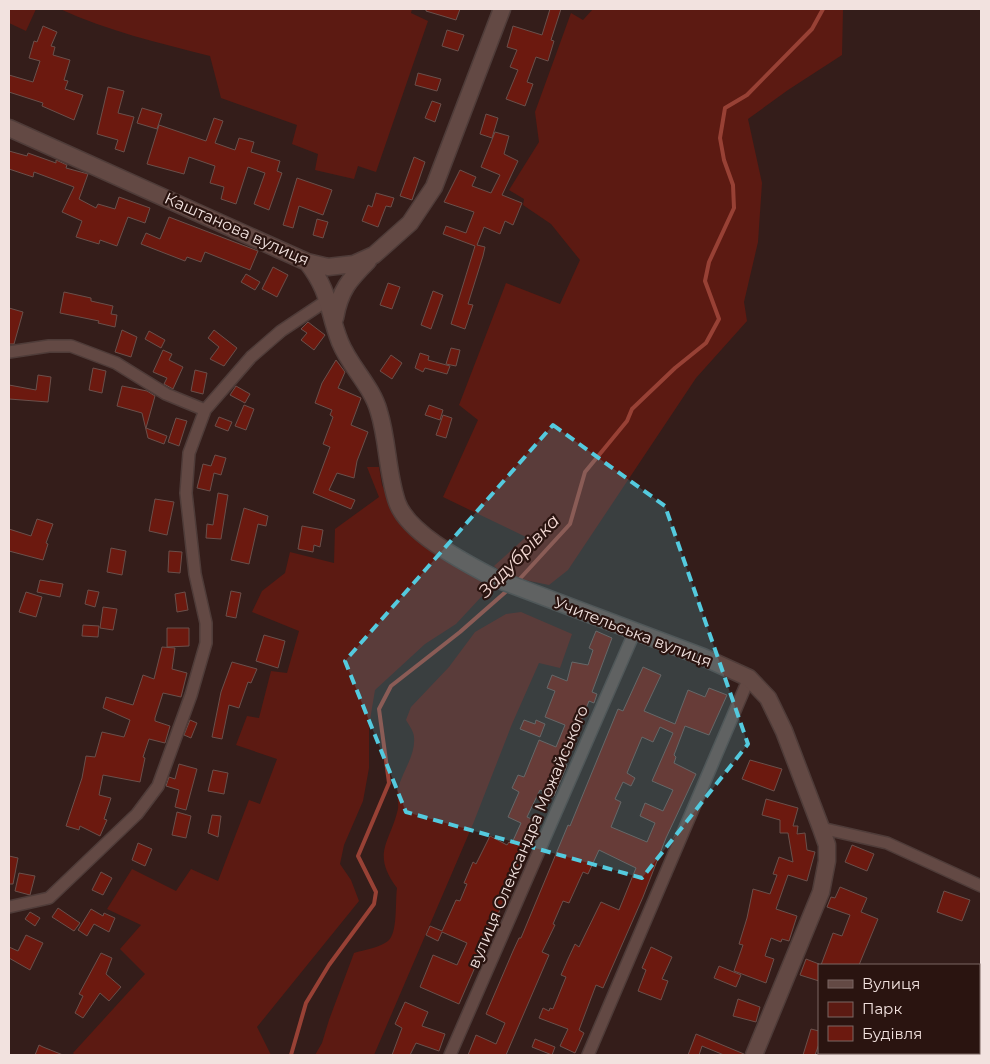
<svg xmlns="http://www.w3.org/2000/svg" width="990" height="1064" viewBox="0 0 990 1064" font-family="Montserrat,sans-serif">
<rect width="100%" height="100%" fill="#341d1a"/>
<path fill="#5c1a12" d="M9,9H36L26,31L9,23Z
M60,9H412L411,13L428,21L376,172L358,166L354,179L315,170L318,154L292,144L297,125L221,98L210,56C160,43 107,31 60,9Z
M593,9H843L842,55L788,90L748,119L762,183L758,242L744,302L747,321L696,378L568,570L549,585L505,576L494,566L526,537L443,497L478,420L459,405L506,283L560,304L580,260L551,224L523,205L524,199L509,190L539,142L535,112L571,13L583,20Z
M367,467H379L382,485L392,506L495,582L456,624L425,644L375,690L369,726V768L363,801L344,845L340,864L351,880L359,901L257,1027L271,1055H75L73,1053L145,974L120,949L141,925L107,909L132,869L176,891L191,869L218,881L249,800L260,804L277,759L236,745L247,716L259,718L271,671L287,673L299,631L252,612L262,591L285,573L290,552L334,563L335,529L379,497Z
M521,612L572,634L560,668L539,663L512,724L473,824L374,1055H315L322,1043L329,1020L354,953C364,950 381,947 388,941C398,933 395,902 397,888C371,853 390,843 398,809C399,802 396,795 398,789C402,772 416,755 414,737C414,732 409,725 406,720L411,707L449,667L475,632L506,614Z"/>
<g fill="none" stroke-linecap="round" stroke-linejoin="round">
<path stroke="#984135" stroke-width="4" d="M516,583L570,524L585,472L627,421L632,409L675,368L706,343L719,319L705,281L709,262L734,208L733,185L724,160L720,138L725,108L747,95L812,29L823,9
M291,1055L306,1003L329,965L374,904L376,892L358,856L389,783L379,709L391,686L460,632L509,589"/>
</g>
<path fill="#6c190f" stroke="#6a504b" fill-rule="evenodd" d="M426,9H460L456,20L426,11Z
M550,9H561L551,40L554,41L548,61L536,57L527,82L533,84L525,106L506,99L518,70L510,67L517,50L507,47L513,26L542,35Z
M43,26L57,32L51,46L55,47L53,55L70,60L64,80L68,81L65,89L83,95L74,120L42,106L43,103L9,92V75L33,82L40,61L29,58L34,41L37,42Z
M447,30L464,35L458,51L442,46Z
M418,73L441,79L437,91L415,85Z
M108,87L124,91L118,113L134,117L124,152L115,149L118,140L97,134Z
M432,101L441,104L435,122L425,118Z
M142,108L162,114L157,129L137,123Z
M486,114L498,118L492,138L480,134Z
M214,118L223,121L215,143L235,150L239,138L254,142L251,152L280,161L277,171L282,173L269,210L254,204L265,173L248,167L236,204L221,199L224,187L210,183L215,166L189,157L184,174L147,164L159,125L206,141Z
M495,132L509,136L504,154L518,161L502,195L522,203L513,225L505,221L500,234L484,227L477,245L485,247L483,256L468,304L473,305L465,329L451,324L475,246L443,234L446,226L466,233L474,212L444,202L460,170L476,177L472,186L491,193L500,175L481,167Z
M9,151L27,156L28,153L56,163V160L67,165L66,168L88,174L79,199L96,208L98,204L115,209L119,197L150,208L145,223L128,217L117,246L100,240L99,244L76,237L82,221L62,212L74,187L34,172L33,177L9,169Z
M414,157L425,162L412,200L400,196Z
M297,178L332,190L323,215L299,206L293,228L283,225Z
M376,193L394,198L391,207L386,206L378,227L362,221L368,205L372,207Z
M169,217L258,251L250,270L205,252L201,262L187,257L185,261L141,244L146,233L160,239Z
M317,219L328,222L323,238L313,235Z
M273,267L288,275L277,297L262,289Z
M246,274L260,282L255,290L241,282Z
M388,283L400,287L392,309L380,305Z
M433,291L443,295L431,329L421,325Z
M64,292L91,298V301L113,306L111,314L117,315L115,327L98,323L99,321L60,313Z
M9,308L23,312L14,344H9Z
M308,322L325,335L314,350L301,340L307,333L301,329Z
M122,330L137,337L131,357L115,352Z
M214,330L237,348L224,366L210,359L219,347L208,338Z
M149,331L165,340L161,348L145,339Z
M451,348L460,350L456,366L446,364Z
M163,350L172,354L169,360L183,367L173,389L164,384L167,378L153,372Z
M420,353L429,356L428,360L450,366L447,374L425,368L423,372L415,368Z
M391,355L402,363L392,379L380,371Z
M336,360L345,372L338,388L361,398L351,425L368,432L357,461L354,478L337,473L329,490L355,500L351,509L313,493L330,447L323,444L333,417L330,415L332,410L315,403L322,383Z
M93,368L106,371L102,393L89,390Z
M195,370L207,373L203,394L191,391Z
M38,375L51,377L48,402L9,399V385L36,390Z
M122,386L147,391L155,396L146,428L167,436L164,444L148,438L142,413L117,406Z
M236,386L250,394L245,403L230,395Z
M244,405L254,409L246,430L235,426Z
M429,405L443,410L440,420L425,415Z
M443,415L452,418L446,438L436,435Z
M219,417L232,422L228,431L215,426Z
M176,418L187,421L179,446L168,442Z
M215,455L226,458L221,475L214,473L210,491L197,488L203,464L211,466Z
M218,493L228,495L221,539L206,538L207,524L213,525Z
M155,499L174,502L167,535L149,531Z
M244,508L268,516L266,526L258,524L249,564L231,560Z
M37,519L53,524L46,543L48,544L43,560L9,551V529L31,536Z
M302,526L323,530L320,547L314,545L313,552L298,549Z
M111,548L126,551L122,575L107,572Z
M169,551L182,552L180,573L168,572Z
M40,580L63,584L60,597L37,592Z
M88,590L99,592L95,607L85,604Z
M231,591L241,593L236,618L226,616Z
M26,592L42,597L36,617L19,612Z
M185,592L188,610L177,612L175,594Z
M103,607L117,609L113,630L100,628Z
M83,625L99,626L98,637L82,636Z
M167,628H189V646L167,647Z
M596,631L612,638L592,692L597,694L594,703L589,701L564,764L567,765L554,796L540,790L527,817L536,821L524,849L526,850L459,1004L420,987L433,955L457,965L467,943L442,932L438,941L426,935L430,926L442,931L456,900L460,901L467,884L464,883L473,862L476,864L490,836L507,845L509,842L512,843L521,823L508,817L519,792L512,788L518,775L524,777L539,740L556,747L565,725L545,717L555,691L547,688L552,675L567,681L572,662L588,665L593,650L589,648Z
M264,635L285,641L278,668L256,661Z
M162,647L175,648L172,669L187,673L181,697L163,693L155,718V721L170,726L165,743L149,739L143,757L145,758L140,782L103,775L99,795L111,798L104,819L107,820L100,836L80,826L79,830L66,826L82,778L86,756L95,757L102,732L124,737L130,720L103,708L106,697L133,705L143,675L154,679Z
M232,662L257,669L251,683L248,682L239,708L229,705L222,739L212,737L221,692Z
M643,667L661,675L644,711L675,724L688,690L705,697L709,688L727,695L709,735L685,726L674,755L676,757L674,763L696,774L666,838L643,897L603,988L596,985L579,1030L584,1033L575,1053L560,1046L568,1029L539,1018L543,1008L549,1011L550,1008L553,1009L566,977L561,975L568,959L575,944L579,947L601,902L619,910L636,868L599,850L588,874L583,872L569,903L563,901L553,924L555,925L542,952L549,955L506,1055H468L476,1035L496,1044L505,1023L486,1014L513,951L519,938H521L568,825L570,826L618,709L623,711ZM660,727L673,733L652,781L673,790L663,811L645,803L640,816L655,823L647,842L611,827L621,802L615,799L623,782L631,786L635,778L627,773L642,737L653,742Z
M190,720L197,723L191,738L184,735Z
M524,720L535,724L536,720L545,724L540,737L520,729Z
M750,760L782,769L774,791L742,779Z
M179,764L197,769L186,810L175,807L179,790L166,786L169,777L175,779Z
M213,770L228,773L224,794L208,791Z
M766,799L798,808L793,826H798L797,834L805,833L807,850L815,852L807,881L788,875L776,909L797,916L789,941L782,939L781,942L771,938L765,956L774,959L766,983L734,971L743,945L739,944L747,918L753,889L770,894L777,875L773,874L779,857L793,862L788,833H780V820L762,815Z
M177,812L191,816L186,838L172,835Z
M212,815L221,816L218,837L208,833Z
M138,843L152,849L145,866L132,860Z
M852,845L874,854L867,871L845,862Z
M9,856L18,858L13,884H9Z
M101,872L112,878L103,895L92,890Z
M19,873L35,876L30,895L15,891Z
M840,887L867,898L861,912L878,919L859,965H821L833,933L842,936L850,915L827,907L831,897L835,898Z
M944,891L970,900L962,921L937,912Z
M58,908L80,923L74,931L52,917Z
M91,909L103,916L104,913L115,918L109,932L94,924L87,936L78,930Z
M30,912L40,918L35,926L25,919Z
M26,935L43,943L30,970L9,958V947L18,951Z
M651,947L672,957L662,979L668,981L661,1000L638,991L646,970L642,968Z
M101,953L112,958L106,974L121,987L109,1001L100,993L83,1018L75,1013L83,996L79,994Z
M806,959L819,964V981L800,975Z
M719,966L741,975L736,987L714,978Z
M738,999L760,1007L756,1022L733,1016Z
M405,1002L428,1012L422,1026L445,1034L439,1051L416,1043L410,1055H392L402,1028L395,1024Z
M811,1029L819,1031V1044L815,1055H803Z
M696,1034L744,1054V1055H724L702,1046L699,1055H688Z
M535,1039L555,1047L552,1055L532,1047Z
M39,1045L43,1047L63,1055H35Z"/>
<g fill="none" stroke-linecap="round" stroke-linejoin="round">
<g stroke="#4f3c39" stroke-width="14">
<path id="minor" d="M9,352L49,346H71L116,363L166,394L205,410
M821,828L887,843L981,886
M9,907L49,898L137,814L158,786L191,695L206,643V623L195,574L186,493L189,453L205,410L251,357L281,331L329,299
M450,1055L635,631
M588,1055L749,678"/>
</g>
<g stroke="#4f3c39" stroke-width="19">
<path id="secondary" d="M9,128L307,262L328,267L354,264L374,255L410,223L434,187L502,9
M307,262C331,293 327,309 340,342C350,367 372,386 379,412C388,441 387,473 397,502C408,534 466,563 494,578L703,657L749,678L768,698L784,731L821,828L827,845V861L821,892L754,1055
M335,318C340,290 349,280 368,261"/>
</g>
<use href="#minor" stroke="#634944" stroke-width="11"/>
<use href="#secondary" stroke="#634944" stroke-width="16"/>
</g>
<path fill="#54cade" fill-opacity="0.2" stroke="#54cade" stroke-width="4" stroke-dasharray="10 6" stroke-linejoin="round" d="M553,425L665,506L748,744L642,878L406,812L345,661Z"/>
<g text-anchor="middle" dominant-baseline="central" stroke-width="4.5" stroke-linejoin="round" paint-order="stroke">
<g font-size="16" fill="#f2e2df" stroke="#2a1410">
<text transform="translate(237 229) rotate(24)">Каштанова вулиця</text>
<text transform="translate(633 632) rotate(21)">Учительська вулиця</text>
<text transform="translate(528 837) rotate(-67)">вулиця Олександра Можайського</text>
</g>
<g font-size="18" font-style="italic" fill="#f1d7d2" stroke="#2a1410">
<text transform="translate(519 556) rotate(-46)">Задубрівка</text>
</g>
</g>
<rect width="990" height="1064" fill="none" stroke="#f2e2df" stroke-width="20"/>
<rect x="818" y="964" width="162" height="90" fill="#2a1410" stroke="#7a6663"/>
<rect x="828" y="980" width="25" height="8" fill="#634944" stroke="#7a6663"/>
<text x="862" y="989" font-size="15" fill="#f2e2df">Вулиця</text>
<rect x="828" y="1002" width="25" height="15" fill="#5c1a12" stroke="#7a6663"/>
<text x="862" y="1014" font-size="15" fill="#f2e2df">Парк</text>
<rect x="828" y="1026" width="25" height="15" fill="#6c190f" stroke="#7a6663"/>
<text x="862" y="1039" font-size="15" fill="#f2e2df">Будівля</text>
</svg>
